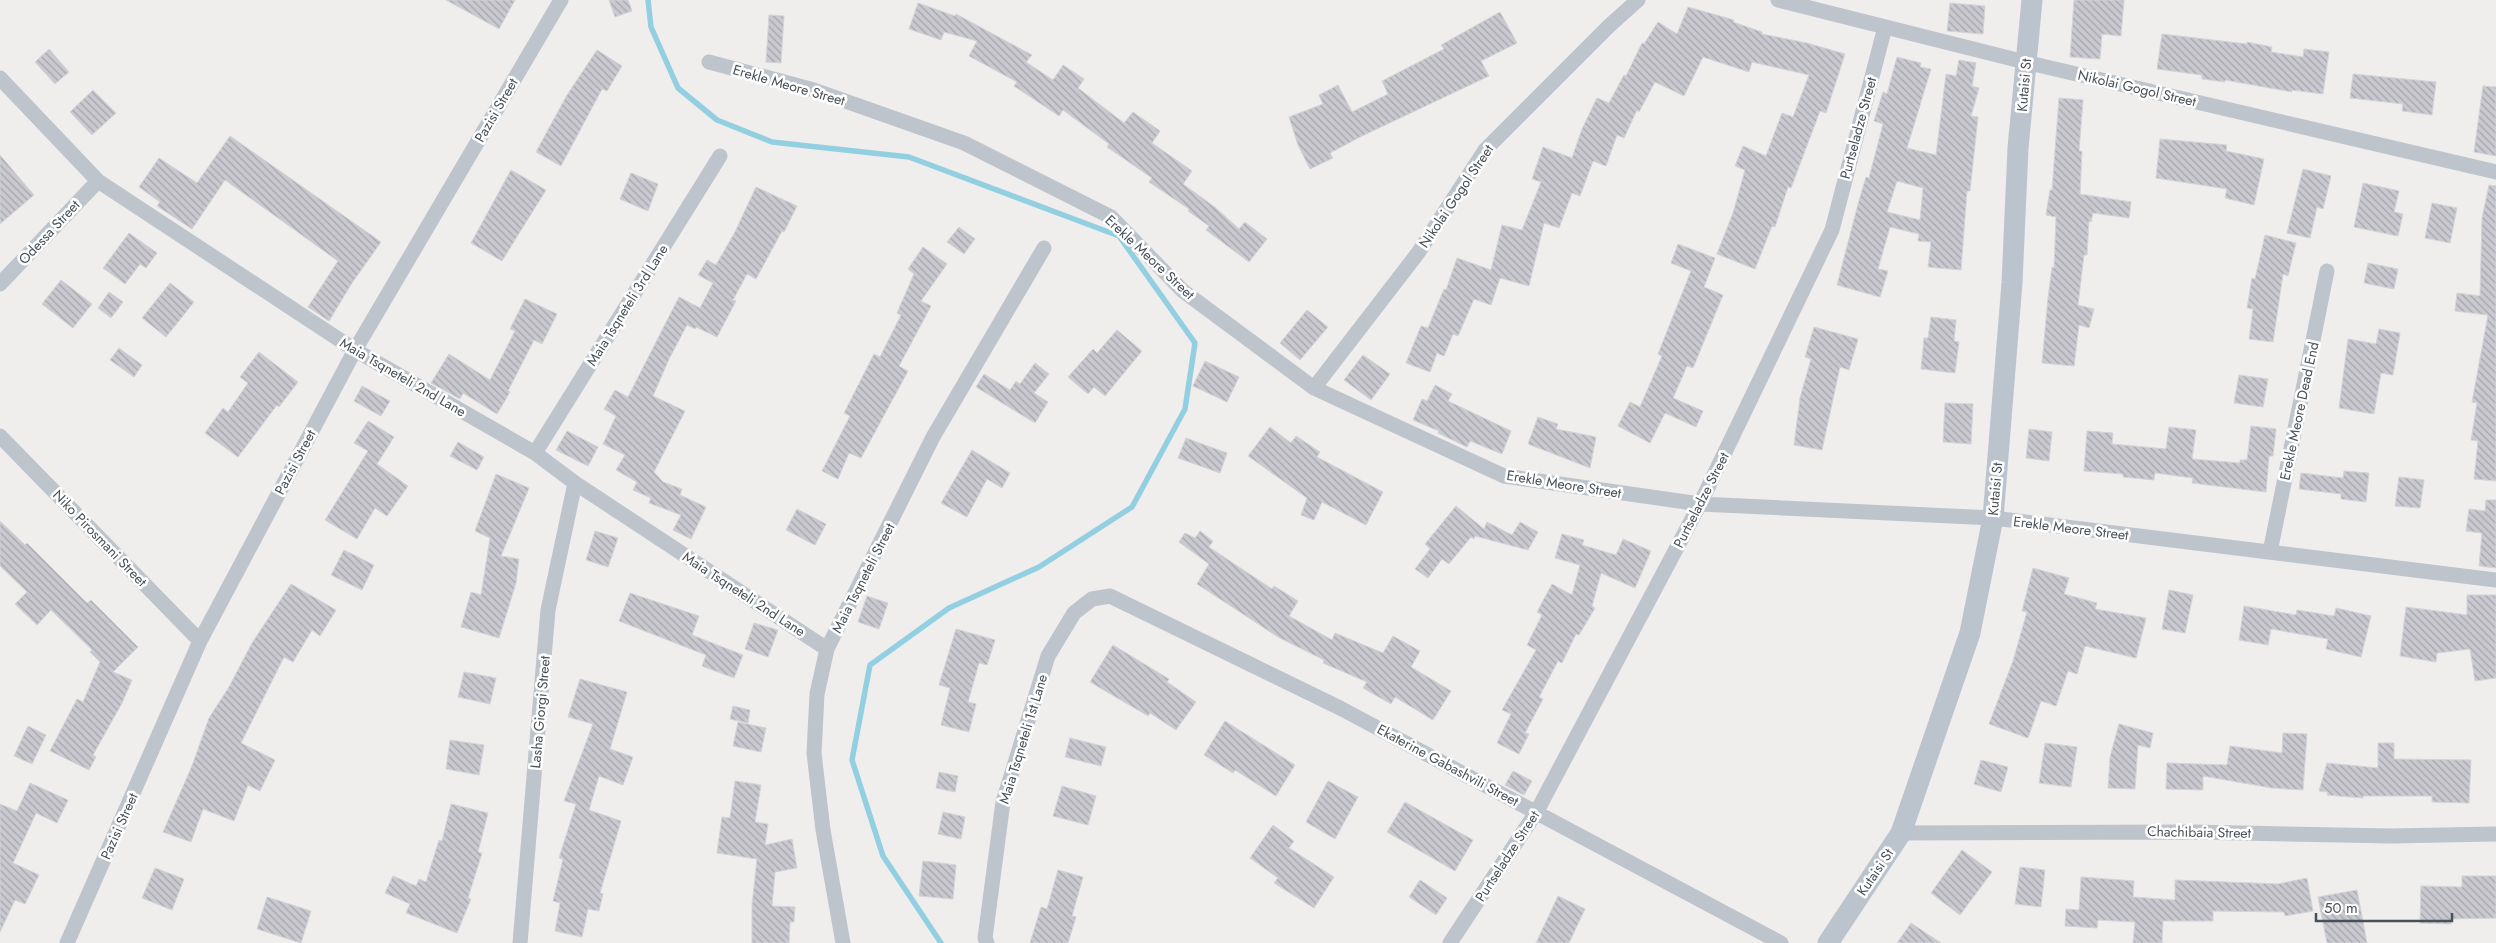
<svg xmlns="http://www.w3.org/2000/svg" width="2496" height="943" viewBox="0 0 2496 943" font-family="Jost,sans-serif">
<defs>
<pattern id="building-back-hatch" width="6" height="6" patternUnits="userSpaceOnUse" patternTransform="scale(1.25)"><rect width="6" height="6" fill="#c9c9cf"/><path d="M-1 5l2 2M0 0l6 6M5-1l2 2" fill="none" stroke="#a5a6ab"/></pattern>
</defs>
<rect width="100%" height="100%" fill="#f0eded"/>
<g fill="none" stroke-linecap="round" stroke-linejoin="round">
<path stroke="#92d0e1" stroke-width="5.5" d="M648,0L651,27L678,88L717,120L772,142L909,157L1119,236L1195,343L1185,409L1132,507L1039,567L949,608L870,665L852,760L883,856L941,943"/>
</g>
<path fill="url(#building-back-hatch)" stroke="#d2d4d8" fill-rule="evenodd" d="M446,0H515L499,29Z
M609,0H628L632,11L615,17Z
M2074,0H2124L2121,36L2102,34L2100,59L2070,57Z
M918,3L955,16L956,14L1032,55L1026,62L1053,80L1063,65L1084,79L1078,88L1124,123L1133,112L1160,131L1152,143L1192,171L1183,184L1216,208L1239,229L1245,222L1267,239L1249,262L1206,230L1209,226L1188,211L1189,209L1149,182L1152,178L1107,147L1109,144L1063,110L1059,116L1014,86L1017,82L969,56L977,41L944,32L941,40L909,29Z
M1950,3L1985,6L1983,34L1947,31Z
M1688,7L1734,20L1733,22L1762,32V34L1807,43L1845,54L1826,113L1820,111L1791,188L1788,187L1775,227L1772,226L1755,269L1717,254L1733,213L1745,170L1735,166L1743,146L1766,156L1782,113L1793,117L1809,75L1752,62L1749,72L1703,57L1684,96L1655,82L1639,112L1637,110L1624,138L1617,135L1606,166L1593,161L1580,196L1572,193L1559,228L1544,223L1529,286L1500,278L1491,305L1474,299L1458,336L1453,334L1444,356L1437,353L1430,372L1406,363L1421,326L1428,328L1444,289L1446,290L1457,258L1491,270L1502,225L1522,230L1541,182L1532,179L1543,147L1572,158L1582,129L1597,98L1609,103L1624,75L1626,76L1642,43L1644,44L1658,22L1677,34Z
M1500,12L1517,43L1481,61L1489,76L1362,136L1330,153L1333,158L1310,169L1298,145L1289,117L1323,104L1319,95L1338,85L1352,112L1388,94L1382,81L1444,49L1441,45Z
M769,15L784,16L781,63L766,62Z
M2162,34L2247,44V42L2272,47L2271,52L2303,57L2304,49L2329,52L2323,94L2292,90V92L2225,80V82L2202,79V75L2157,69Z
M49,49L69,72L55,84L35,62Z
M597,50L622,66L607,91L602,89L561,166L536,152L567,95Z
M1897,57L1921,63L1920,67L1931,69L1907,148L1936,155L1946,74L1956,76L1959,60L1976,63L1972,86L1979,88L1971,116L1978,117L1970,191H1967L1961,270L1928,267L1931,242L1918,241L1919,234L1890,227L1878,269L1888,271L1880,297L1837,285L1858,204L1866,177L1869,178L1883,124L1874,121L1883,92L1887,94ZM1897,181L1923,188L1920,220L1887,212Z
M2353,74L2436,82L2432,115L2402,111L2403,104L2350,98Z
M2483,86L2496,87V156L2474,152Z
M93,90L116,113L92,135L70,112Z
M2059,98L2083,100L2079,151H2082L2080,194L2131,202L2129,218L2093,213L2091,222L2089,221L2087,255H2084L2078,305L2094,309L2089,328L2079,325L2074,366L2042,363L2048,298L2052,267L2054,268L2056,217L2046,215L2050,190H2052Z
M230,136L381,242L352,283L329,321L308,307L338,261L225,180L192,229L157,206L160,202L139,187L159,158L197,183Z
M2160,139L2227,145L2226,151L2264,159L2254,205L2225,198L2227,189L2156,178Z
M0,155L34,195L0,224Z
M2303,169L2331,176L2323,209L2317,207L2310,238L2287,233Z
M511,170L546,190L502,261L471,243Z
M631,173L658,184L648,211L620,199Z
M2363,183L2399,191L2394,212L2403,214L2398,236L2354,227Z
M2489,185L2496,186V481L2474,479L2478,441L2471,440L2477,403L2472,402L2488,315L2455,311L2457,293L2480,296L2482,218Z
M756,187L797,206L784,232L782,231L756,279L747,274L733,300L736,301L717,337L696,327L695,329L687,325L669,359L653,396L685,411L654,472L663,482L682,489L680,495L706,507L691,539L673,530L681,515L649,503L651,498L633,490L637,482L616,470L625,455L603,444L616,416L604,409L615,390L628,397L679,297L700,308L713,283L698,275L707,260L716,265L735,232Z
M2432,203L2457,208L2450,243L2425,238Z
M959,227L975,239L964,254L947,242Z
M129,233L157,253L146,268L140,264L125,284L103,268Z
M2265,235L2296,243L2288,276L2283,274L2273,342L2249,339L2253,309L2247,308L2252,278L2255,279Z
M1678,244L1715,258L1704,287L1723,295L1693,368L1687,366L1673,398L1703,411L1696,427L1665,413L1650,443L1618,426L1630,402L1640,407L1662,356L1658,354L1691,271L1671,263Z
M923,247L947,264L921,301L931,306L899,366L908,371L861,458L849,453L838,479L822,471L850,416L844,413L874,354L880,357L901,315L897,313L914,274L908,269Z
M2368,263L2398,269L2394,289L2364,283Z
M61,280L92,304L73,328L42,304Z
M170,283L194,302L166,337L142,318Z
M109,292L123,302L111,318L98,308Z
M525,299L557,314L542,344L534,340L508,391L510,392L497,414L463,393L460,399L431,383L449,354L490,380L515,331L510,329Z
M1307,310L1328,327L1300,360L1280,343Z
M1931,317L1956,320L1954,341L1959,342L1955,373L1921,369L1924,338H1928Z
M1814,327L1858,339L1849,370L1840,367L1822,450L1794,445L1800,398L1811,359L1805,357Z
M2379,329L2400,333L2393,375L2381,373L2374,414L2339,408L2348,339L2376,344Z
M1117,330L1142,351L1105,396L1094,387L1088,394L1068,377L1093,349L1097,353Z
M119,348L142,365L134,377L110,360Z
M259,352L298,382L279,407L277,405L238,457L205,433L223,408L228,412L248,383L240,377Z
M1363,355L1390,374L1371,400L1344,380Z
M1205,361L1239,377L1227,402L1193,386Z
M1035,363L1049,374L1034,393L1048,402L1035,423L976,387L984,374L1010,390L1016,381L1020,384Z
M2239,375L2268,379L2263,407L2234,403Z
M1435,385L1452,394L1448,401L1511,431L1502,454L1470,441L1467,447L1438,433L1439,431L1413,420L1422,399L1427,401Z
M362,386L390,401L381,416L354,401Z
M1945,403L1973,404L1971,444L1943,442Z
M1538,417L1558,424L1556,429L1596,437L1590,468L1528,444Z
M368,421L394,437L377,464L408,486L387,516L375,508L357,539L325,520L368,451L354,443Z
M2251,426L2276,429L2273,456H2269L2266,492L2192,483L2193,478L2155,473L2154,480L2123,477V474L2084,471L2087,431L2113,433L2112,444L2166,449L2169,427L2196,430L2192,459L2240,463V460H2247Z
M1270,427L1291,443L1296,436L1320,452L1317,457L1383,492L1366,525L1322,502L1314,520L1301,515L1307,498L1248,456Z
M2029,429L2052,432L2049,461L2026,458Z
M567,431L598,447L588,466L556,450Z
M1186,438L1227,453L1220,473L1178,458Z
M458,442L484,457L477,470L450,456Z
M972,450L1010,473L1002,488L987,479L967,517L941,503Z
M2344,471L2369,473L2366,502L2341,499V494L2299,489L2301,473L2343,478Z
M496,474L529,488L501,556L519,559L516,583L499,638L461,627L471,592L481,595L490,538L475,531Z
M2399,477L2424,480L2420,508L2395,506Z
M2486,500H2496V568L2479,566L2482,533L2466,531L2469,509L2485,511Z
M1456,506L1484,529L1487,522L1512,535L1520,522L1538,532L1528,550L1475,536L1474,539L1471,537L1449,564L1442,559L1428,578L1415,569L1430,549L1425,544Z
M797,509L826,524L815,545L786,530Z
M0,521L25,545L27,543L87,603L91,600L138,647L113,672L132,680L122,703L93,755L96,757L89,770L50,751L77,699L83,702L100,662L90,652L92,650L51,610L37,625L15,604L27,592L0,566Z
M595,531L618,538L608,567L586,560Z
M1200,531L1213,541L1209,547L1272,589L1274,586L1298,601L1289,616L1332,640L1335,633L1383,653L1393,636L1420,651L1411,667L1451,691L1433,720L1395,697L1391,704L1363,688L1367,682L1323,663L1324,660L1278,637L1197,584L1209,564L1179,542L1185,533L1195,538Z
M1562,534L1584,540L1582,545L1616,555L1623,539L1651,551L1635,588L1601,573L1592,606L1595,608L1579,635L1576,634L1562,663L1558,661L1539,697L1543,699L1525,733L1529,734L1519,754L1497,743L1511,714L1502,710L1536,650L1527,645L1542,615L1537,612L1552,584L1572,595L1580,565L1555,558Z
M344,550L374,565L362,590L331,575Z
M2033,568L2069,578L2064,594L2097,603L2095,609L2146,618L2136,658L2085,646L2077,674L2068,671L2056,706L2041,701L2028,738L1989,724L2013,661L2027,612L2022,611Z
M291,584L336,610L320,636L312,630L293,662L284,657L241,743L275,760L260,791L248,785L234,821L203,809L191,842L163,832L192,766L209,718L229,687L252,643Z
M2169,590L2193,595L2185,633L2162,629Z
M630,593L699,616L692,635L743,655L734,678L702,666L706,655L619,621Z
M2467,595H2496V678L2475,681L2470,649L2437,653L2436,662L2400,656L2406,607L2467,615Z
M867,596L888,603L879,629L858,622Z
M2244,606L2296,615L2297,610L2334,616L2336,608L2371,616L2361,657L2326,649L2328,639L2271,629L2268,645L2239,640Z
M754,623L778,630L768,657L745,649Z
M956,629L995,640L987,665L979,663L968,702L976,704L969,732L941,725L950,688L939,685Z
M1113,645L1169,679L1167,682L1196,702L1176,730L1150,713L1148,716L1090,682Z
M464,672L496,678L490,704L458,697Z
M580,679L627,692L610,749L633,757L623,785L599,776L589,810L621,821L600,893L603,894L599,911L588,909L582,937L555,931L560,903L553,901L563,859L559,858L576,804L564,801L593,724L568,717Z
M733,706L750,710L748,723L730,719Z
M1225,721L1295,765L1276,796L1235,770L1233,773L1204,755Z
M738,722L766,728L761,752L733,746Z
M2119,724L2153,733L2150,748L2138,745L2135,789L2108,788L2110,757Z
M28,726L46,735L32,764L14,756Z
M2283,733L2307,734L2303,790L2272,788L2203,776V790L2166,789L2167,763L2227,765L2230,746L2282,753Z
M1070,738L1106,747L1101,766L1065,757Z
M450,740L484,745L479,775L446,769Z
M2045,743L2077,747L2071,787L2039,783Z
M2378,743H2394V759L2471,760L2469,803L2432,802V796H2363V798L2327,795L2328,792L2319,791L2327,763L2378,768Z
M1981,760L2008,767L2001,792L1974,784Z
M1513,771L1532,781L1524,795L1505,785Z
M939,772L958,776L955,792L936,788Z
M735,781L761,785L755,822L768,824L765,845L792,839L797,868L775,872L772,906L795,907L794,922H790L789,943H752V905L757,859L717,853L722,817L730,818Z
M1328,781L1358,797L1335,839L1306,822Z
M30,783L68,800L57,823L36,813L13,863L39,875L25,904L15,900L0,932V804L17,811Z
M1062,786L1096,796L1088,825L1053,816Z
M1405,802L1473,840L1455,871L1387,832Z
M451,804L488,813L478,852L482,853L468,898L471,899L457,933L406,913L410,904L385,893L393,876L416,886L419,879L426,882L439,840L442,841Z
M943,812L965,817L961,839L938,834Z
M1273,825L1294,841L1289,848L1334,877L1314,908L1274,883L1278,878L1250,858Z
M1962,850L1992,872L1960,915L1931,893Z
M923,861L956,865L953,899L919,896Z
M2020,867L2045,870L2041,907L2015,904Z
M155,868L184,879L172,910L142,898Z
M1058,870L1083,877L1072,916L1076,917L1068,943H1030L1041,907L1047,909Z
M2462,876H2496V918L2451,919V924L2420,923L2421,886L2462,887Z
M2081,877L2134,881L2133,897L2175,900V880L2278,884L2307,878L2313,911L2285,916L2284,912L2213,911V921H2163L2162,943H2133L2135,922L2098,920L2097,928L2065,926L2066,909L2079,910Z
M1420,880L1447,898L1436,915L1409,897Z
M2357,890L2367,943H2327L2318,897Z
M1558,896L1585,909L1569,943H1536Z
M267,897L311,911L301,943L257,929Z
M1911,923L1941,943H1897Z"/>
<g fill="none" stroke-linecap="round" stroke-linejoin="round">
<path stroke="#bdc4cb" stroke-width="15" d="M1778,0L2025,62L2496,172
M709,62L814,90L964,143L1111,217L1183,291L1314,388L1504,476L1700,504L1993,518L2496,580
M0,78L98,181L355,350L535,453L575,483L827,649
M0,284L98,181
M1314,388L1418,253L1485,150L1609,26L1638,0
M0,436L200,641
M535,453L720,156
M2270,552L2327,271
M1901,833L2192,832L2391,836L2496,834
M67,943L200,641L355,350L561,0
M520,943L548,610L575,483
M843,943L823,830L814,753L817,694L827,649L933,437L1044,248
M987,943L985,938L1003,802L1048,656L1074,613L1092,599L1110,596L1340,708L1781,943
M1450,943L1537,811L1700,504L1832,230L1885,27"/>
<path stroke="#bbc4cd" stroke-width="21" d="M1828,943L1901,833L1970,633L1993,518L2012,283L2018,148L2032,0"/>
</g>
<g text-anchor="middle" dominant-baseline="central" stroke-width="5" stroke-linejoin="round" paint-order="stroke">
<g font-size="14" fill="#485058" stroke="#fff">
<text transform="translate(789 85) rotate(16)">Erekle Meore Street</text>
<text transform="translate(2024 85) rotate(-85)">Kutaisi St</text>
<text transform="translate(2137 88) rotate(13)">Nikolai Gogol Street</text>
<text transform="translate(496 110) rotate(-60)">Pazisi Street</text>
<text transform="translate(1858 128) rotate(-75)">Purtseladze Street</text>
<text transform="translate(1456 196) rotate(-56)">Nikolai Gogol Street</text>
<text transform="translate(49 232) rotate(-47)">Odessa Street</text>
<text transform="translate(1150 257) rotate(43)">Erekle Meore Street</text>
<text transform="translate(627 305) rotate(-58)">Maia Tsqneteli 3rd Lane</text>
<text transform="translate(403 377) rotate(30)">Maia Tsqneteli 2nd Lane</text>
<text transform="translate(2299 411) rotate(-78)">Erekle Meore Dead End</text>
<text transform="translate(295 462) rotate(-62)">Pazisi Street</text>
<text transform="translate(1564 484) rotate(9)">Erekle Meore Street</text>
<text transform="translate(1995 489) rotate(-85)">Kutaisi St</text>
<text transform="translate(1701 500) rotate(-63)">Purtseladze Street</text>
<text transform="translate(2071 528) rotate(7)">Erekle Meore Street</text>
<text transform="translate(100 538) rotate(46)">Niko Pirosmani Street</text>
<text transform="translate(863 578) rotate(-63)">Maia Tsqneteli Street</text>
<text transform="translate(744 594) rotate(33)">Maia Tsqneteli 2nd Lane</text>
<text transform="translate(540 712) rotate(-85)">Lasha Giorgi Street</text>
<text transform="translate(1023 739) rotate(-73)">Maia Tsqneteli 1st Lane</text>
<text transform="translate(1448 765) rotate(28)">Ekaterine Gabashvili Street</text>
<text transform="translate(119 826) rotate(-66)">Pazisi Street</text>
<text transform="translate(2199 832) rotate(1)">Chachibaia Street</text>
<text transform="translate(1507 856) rotate(-57)">Purtseladze Street</text>
<text transform="translate(1875 872) rotate(-56)">Kutaisi St</text>
</g>
</g>
<path d="M2316 913v8h136v-8" fill="none" stroke="#485058" stroke-width="2.5"/>
<text x="2324" y="913" font-size="15" fill="#485058" stroke="#ffffff" stroke-width="4" paint-order="stroke">50 m</text>
</svg>
